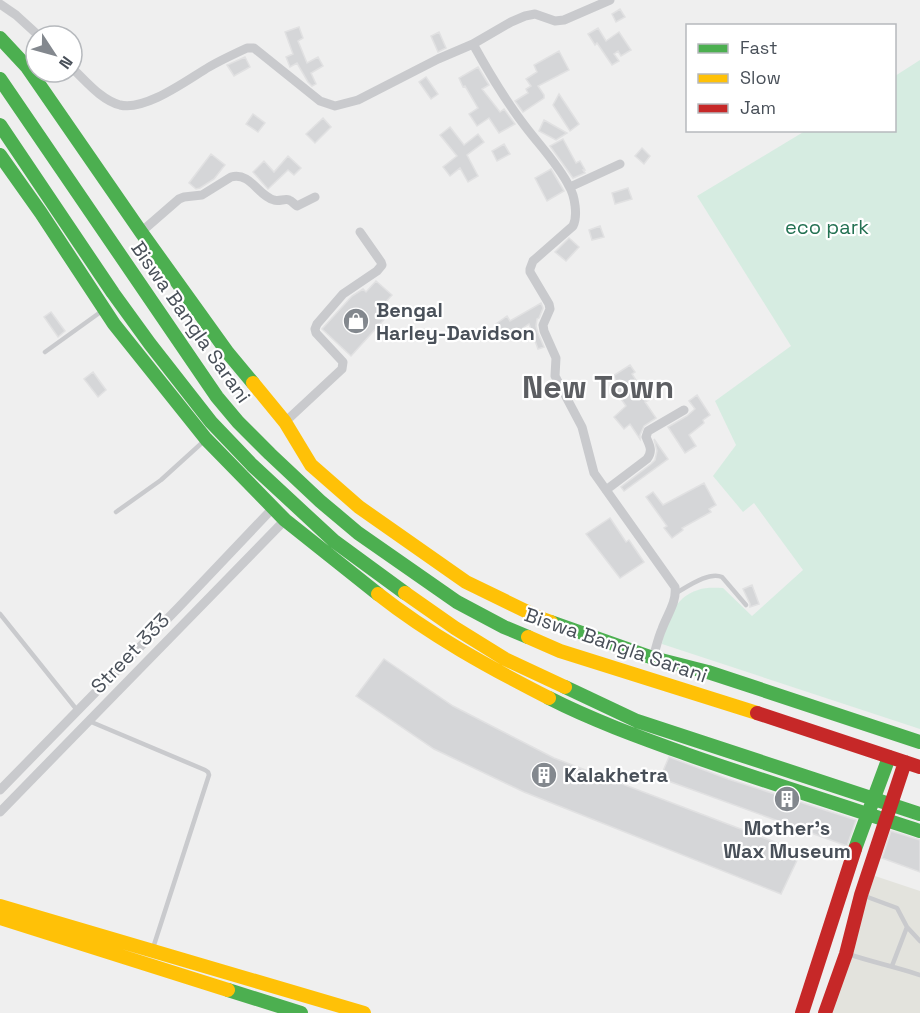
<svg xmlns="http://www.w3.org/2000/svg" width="920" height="1013" viewBox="0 0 920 1013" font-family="'Space Grotesk',sans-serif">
<rect width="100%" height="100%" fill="#efefef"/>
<path fill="#e3e3dd" d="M872,875L920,891V1013H827Z"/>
<path fill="#d6ece1" d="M920,60V729L662,644C666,622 674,597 698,590C706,587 715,588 723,588L752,616L803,570L754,503L743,512L713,476L736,445L715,401L791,346L697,196L805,131L894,130L895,76Z"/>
<path fill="#d5d6d8" stroke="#e1e1e2" stroke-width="1.5" d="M620,9L625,17L616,22L612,14Z
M299,27L303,38L298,41L307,63L318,57L323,66L311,73L316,84L312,86L308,82L297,63L290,67L286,57L293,54L285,32Z
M598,28L606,41L619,32L631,50L621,56L618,51L614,54L619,61L612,65L597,43L595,45L588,34Z
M439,32L446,48L438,52L431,36Z
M559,51L569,70L538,86L544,95V98L523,112L515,101L528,93L526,89L531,86L526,79L537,72L534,65Z
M245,57L250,67L234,76L227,65Z
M478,67L489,85L482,89L500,112L504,109L515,124L499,133L489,118L477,126L469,114L478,108L465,86L463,87L459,78Z
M426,77L438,94L431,99L419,82Z
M559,94L579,124L570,131L553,105Z
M253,114L265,123L258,132L246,124Z
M323,118L331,127L315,143L306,134Z
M544,120L567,133L556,140L539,131Z
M450,127L464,145L478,134L484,142L467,155L478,176L468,182L460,168L450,176L443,167L457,156L440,135Z
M563,139L576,163L580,161L585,170H583L585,173L573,178L550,146Z
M504,144L510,154L497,161L492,151Z
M642,148L650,156L644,164L635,156Z
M211,154L225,165L214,179L200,188L196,189L189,183Z
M288,156L301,168L294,175L288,170L268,189L253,172L264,161L274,172Z
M551,169L564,191L547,201L535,178Z
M628,188L632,199L615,204L612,193Z
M600,226L604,237L592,240L589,230Z
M569,238L579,247L566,261L555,252Z
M376,281L392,295L382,306L390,313L351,356L322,329L352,296L363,289L366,292Z
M541,303L543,308L539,318L537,319L536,326L538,333L544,347L538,349L529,324L507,339L496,324L507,316L510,321Z
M51,312L65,331L58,337L44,317Z
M630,365L635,372L632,374L649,400L645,402L656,418L644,426L640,435V439L630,424L624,429L614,417L626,406L615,390L620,387L613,376Z
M93,372L106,390L98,397L84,379Z
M697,395L710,415L703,420L704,423L689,435L696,446L685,453L668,427L687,416L695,409L689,401Z
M654,439L668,459L624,491L621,487L651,464L655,460L657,451Z
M704,483L716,505L709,509L711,512L682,528L683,530L672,538L664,528L667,526L646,497L653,492L663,505Z
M610,518L626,542L629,540L644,562L620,578L586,534Z
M752,585L759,604L750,607V604L743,589Z
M384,659L453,706L554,758L801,852L781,894L524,792L434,749L356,696Z
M669,757L728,779L856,820L847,846L660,778Z
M891,831L920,840V872L882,858Z"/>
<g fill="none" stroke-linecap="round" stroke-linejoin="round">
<path stroke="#c9cacd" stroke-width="4.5" d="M45,352L102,311
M116,512L161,480L204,441
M676,593C687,587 709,571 722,577L746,605
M0,614L77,710
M89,721L205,770L208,772L209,775L153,948
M862,895L897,908L907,927L920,941
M848,954C872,962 896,967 920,975
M892,966L907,927"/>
<path stroke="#c9cacd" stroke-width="9" d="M0,4L16,15L39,36
M473,44C489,73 505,100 525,126C540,146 558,164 569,186C575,196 578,216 573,226L533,261L530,269V272L549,304L550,309L543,325L544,331L556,358L555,376L582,427L594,473L675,587C677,602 667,615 662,629C658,638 656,648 653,658
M72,68C86,81 101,100 120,105C146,111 187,80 209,67C221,60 234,54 247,48H254L320,101L335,106L358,100L438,59L473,44L511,22L525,16L535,14L555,21L564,20L610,0
M570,187L620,164
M141,232L179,199L184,197L202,195L231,177C251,172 258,196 274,200C279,202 285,198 289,200C292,201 294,204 297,206L315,197
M285,422L342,369L343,362L316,333L315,329L317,324L343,294L377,271L382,265L381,262L360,232
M606,490L647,459C653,451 650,446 646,437L648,431L684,410
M0,790L178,608L273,508
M0,812L285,520"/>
<path stroke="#4caf50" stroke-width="14" d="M0,38L27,67L141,232L228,353L253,383
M0,79L217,397L238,422L270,454L320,501L358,533L457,602L504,627L528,637
M0,125L113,293L150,344L211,422L252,465L334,541L405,593
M0,155L41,213L114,324L206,439L285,520L378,594
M551,622L653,658L708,672L920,742
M565,687L637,721L920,814
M549,698C594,721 642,738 689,755C766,782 843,806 920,831
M855,849C866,818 878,788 889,757
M228,990L301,1013"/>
<path stroke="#ffc107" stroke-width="14" d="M253,383L285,422L311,465L359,507L466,582L540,618L551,622
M405,593L455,628L505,659L565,687
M378,594C430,635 490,668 549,698
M528,637L560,651L757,713
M0,906L364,1013
M0,918L228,990"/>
<path stroke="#c62828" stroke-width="14" d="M757,713L920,767
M802,1013L855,849
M825,1013L846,954L861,895L905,762"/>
</g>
<defs>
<g id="shop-disc" transform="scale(1.35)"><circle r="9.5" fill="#83888e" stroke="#fff"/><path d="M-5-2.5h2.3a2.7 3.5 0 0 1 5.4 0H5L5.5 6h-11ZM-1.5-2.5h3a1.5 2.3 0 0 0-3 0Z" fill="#fff"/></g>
<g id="building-disc" transform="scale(1.35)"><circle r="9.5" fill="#83888e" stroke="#fff"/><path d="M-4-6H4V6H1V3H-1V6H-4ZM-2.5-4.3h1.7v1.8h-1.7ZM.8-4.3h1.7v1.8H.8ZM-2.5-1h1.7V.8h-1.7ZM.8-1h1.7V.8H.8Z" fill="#fff"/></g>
</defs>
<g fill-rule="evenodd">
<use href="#shop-disc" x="356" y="321"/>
<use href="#building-disc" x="544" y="775"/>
<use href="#building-disc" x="787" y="799"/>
</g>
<g text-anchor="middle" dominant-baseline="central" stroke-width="4.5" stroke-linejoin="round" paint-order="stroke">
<g font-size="20" fill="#237152" stroke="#fff">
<text x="827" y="227">eco park</text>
</g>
<g font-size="20" font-weight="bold" fill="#495059" stroke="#fff" text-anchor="start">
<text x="376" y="310">Bengal<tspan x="376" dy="23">Harley-Davidson</tspan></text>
<text x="564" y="775">Kalakhetra</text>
<text x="787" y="828" text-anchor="middle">Mother's<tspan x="787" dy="23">Wax Museum</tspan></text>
</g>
<g font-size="20" fill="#495059" stroke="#fff">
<text transform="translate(191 322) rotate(55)">Biswa Bangla Sarani</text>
<text transform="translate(616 645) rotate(19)">Biswa Bangla Sarani</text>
<text transform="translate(130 653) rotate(-46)">Street 333</text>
</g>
<g font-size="32" font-weight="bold" fill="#5c5e62" stroke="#fff">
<text x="598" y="387">New Town</text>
</g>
</g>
<rect x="686" y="24" width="210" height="108" fill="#ffffff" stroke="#b6b9bd" stroke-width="1.5"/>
<rect x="698" y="44" width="30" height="9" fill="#4caf50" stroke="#b6b9bd" stroke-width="1.5"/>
<text x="740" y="54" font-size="18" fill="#495059">Fast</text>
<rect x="698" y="74" width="30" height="9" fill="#ffc107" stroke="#b6b9bd" stroke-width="1.5"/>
<text x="740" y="84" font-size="18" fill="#495059">Slow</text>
<rect x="698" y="104" width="30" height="9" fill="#c62828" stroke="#b6b9bd" stroke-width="1.5"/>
<text x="740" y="114" font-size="18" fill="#495059">Jam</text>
<g transform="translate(54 54) rotate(126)"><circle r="28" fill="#ffffff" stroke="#b6b9bd" stroke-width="1.5"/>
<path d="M0-4.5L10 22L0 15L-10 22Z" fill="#83888e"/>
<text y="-9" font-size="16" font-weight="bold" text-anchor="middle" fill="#495059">N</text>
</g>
</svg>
